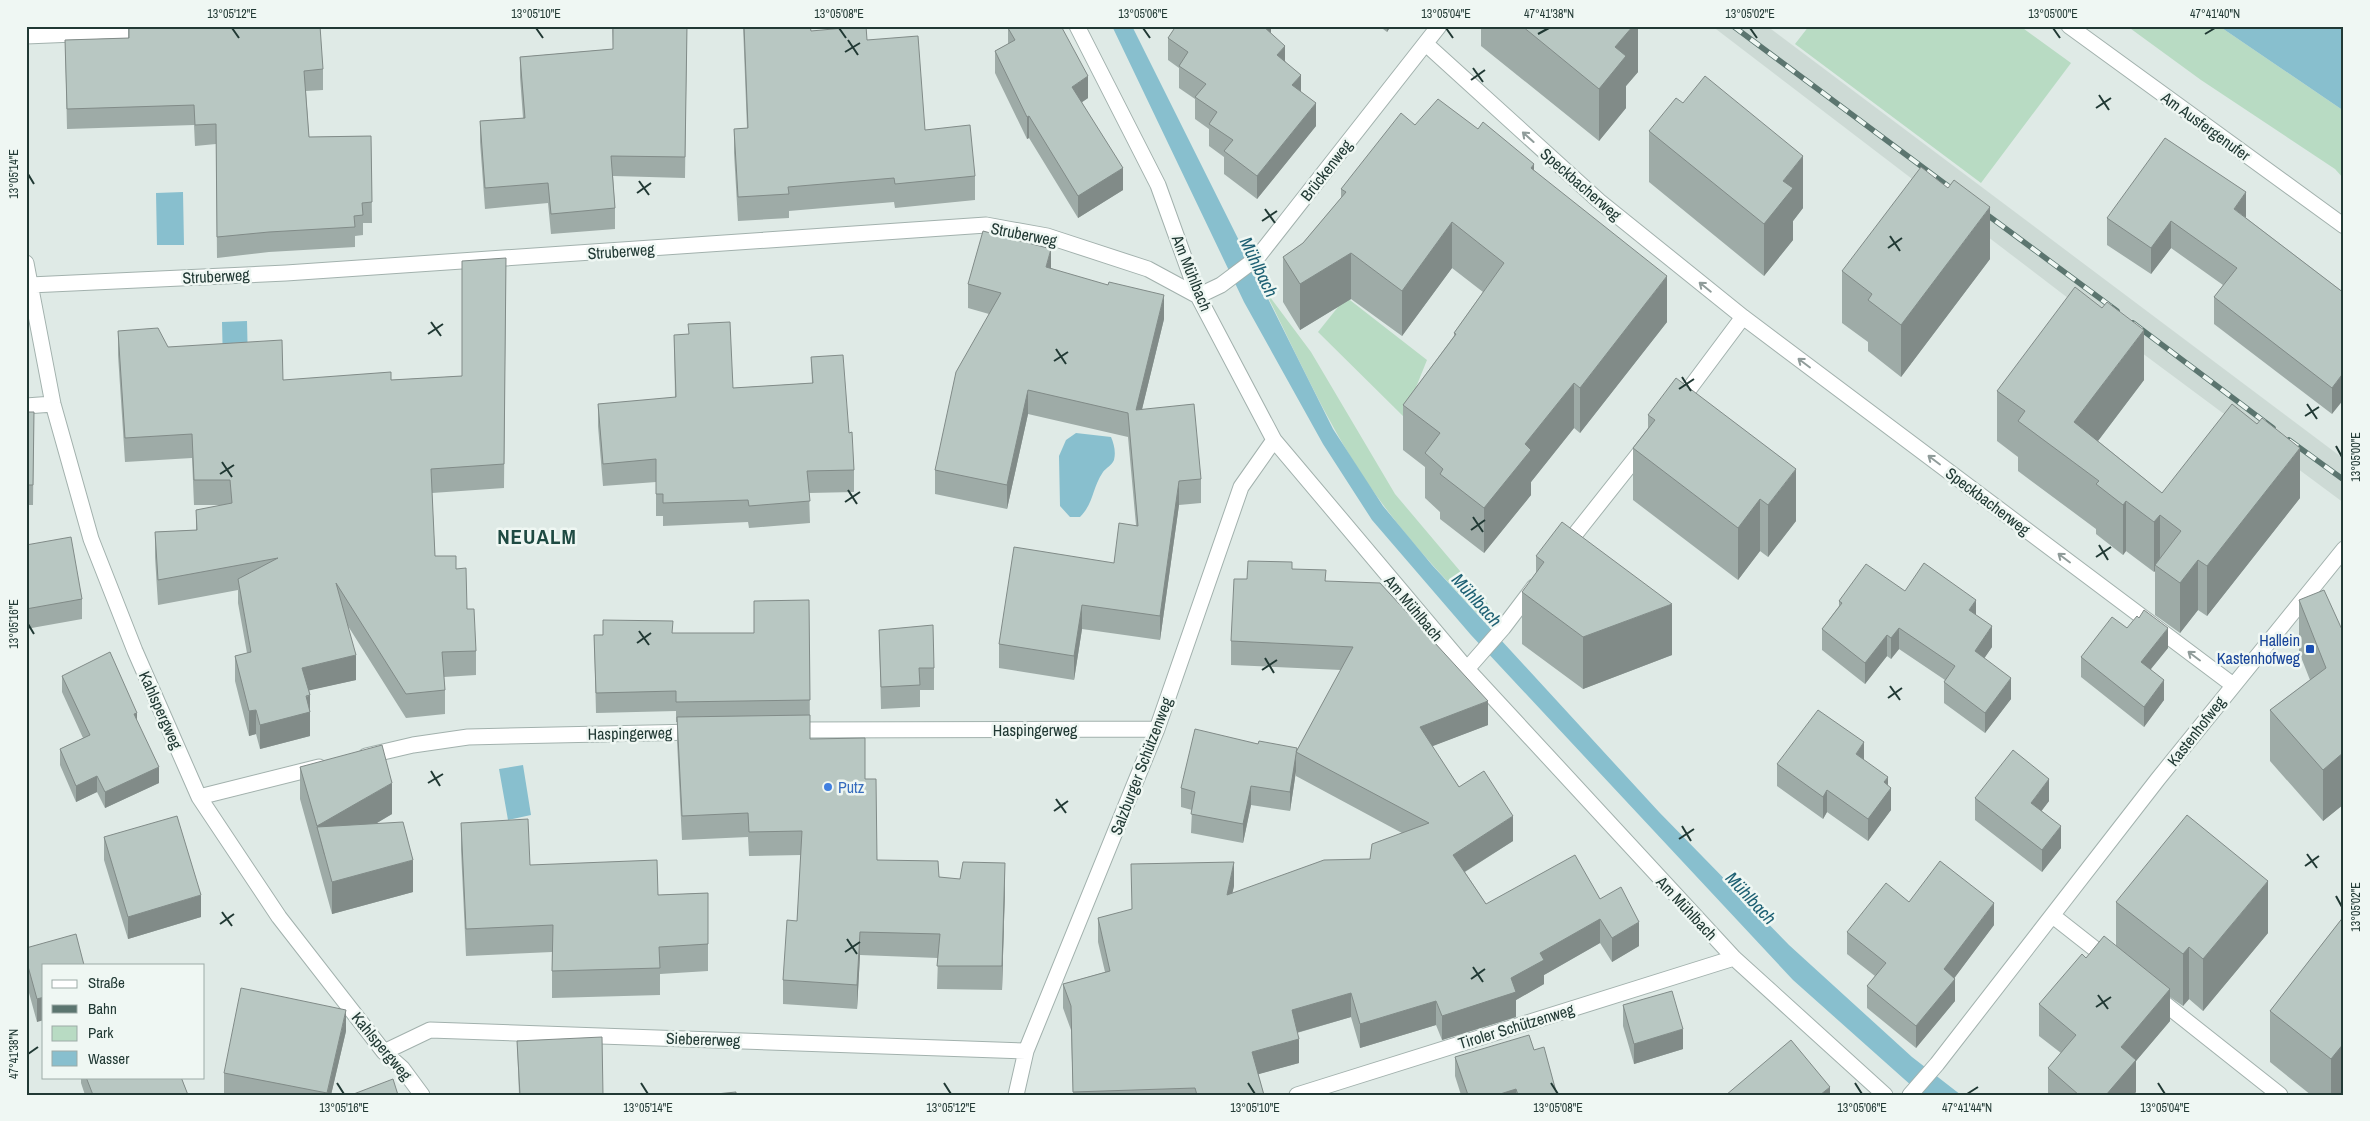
<svg xmlns="http://www.w3.org/2000/svg" width="2370" height="1121" viewBox="0 0 2370 1121" font-family="'Archivo Narrow',sans-serif">
<rect width="100%" height="100%" fill="#dfeae6"/>
<path fill="#cddad5" d="M1712,26H1767L2344,459V503L2064,295Z"/>
<path fill="#b8dbc3" d="M1809,26H2020L2071,63L1981,183L1795,44Z
M2127,26H2219L2344,111V179L2335,169L2201,80Z
M1264,289L1311,352L1395,494L1498,616L1487,624C1452,586 1415,548 1384,506C1334,440 1301,363 1264,289Z
M1346,297L1427,360L1404,417L1318,332Z"/>
<path fill="#88bfce" d="M1112,26H1132L1333,429L1383,506L1432,565L1659,812L1789,945L1912,1057L1961,1095H1922L1793,980L1471,635L1372,520L1323,444L1244,302Z
M2219,26H2344V111Z
M183,192L184,245H157L156,193Z
M247,321L248,365H223L222,322Z
M1076,433L1111,437C1114,444 1116,452 1114,460C1112,465 1106,468 1103,472C1092,488 1094,503 1080,517H1070L1060,506L1059,456L1066,440Z
M523,765L531,815L508,820L499,769Z"/>
<g fill="none" stroke-linecap="round" stroke-linejoin="round">
<g stroke="#a2b1ad" stroke-width="17">
<path id="minor" d="M1077,26L1158,185L1198,296L1274,440L1467,669L1734,958L1885,1095
M2069,26L2344,226
M26,36L147,31
M1426,44L1599,201L1743,317L2233,685
M26,263L53,404L91,539L135,651L199,797L279,917L384,1052L402,1068L422,1095
M30,285L286,273L986,225L1047,236L1148,269L1198,296L1221,285L1257,258L1439,26
M1678,404L1743,317
M26,406L53,404
M1565,547L1645,446
M1467,669L1503,628L1534,587
M791,730L1157,729
M366,756L413,745L468,737L696,732
M199,797L319,767
M2053,916L2109,960
M2155,996L2280,1095
M384,1052L430,1030L1026,1051
M1016,1095L1026,1051L1157,729L1241,487L1274,440
M1297,1095L1734,958
M1910,1095L1937,1064L2158,779L2344,549"/>
</g>
<use href="#minor" stroke="#fff" stroke-width="15"/>
<g stroke="#5b756f" stroke-width="5.5">
<path id="rail" d="M1733,26L1960,195
M1978,208L2117,311
M2133,323L2273,428
M2289,440L2344,480"/>
</g>
<use href="#rail" stroke="#eff7f3" stroke-width="4" stroke-dasharray="11" stroke-linecap="butt"/>
</g>
<path fill="#9eaba7" d="M128,26L323,69V90L306,91L309,137L371,136L372,223H363V235L355,236V247L269,252L217,258L216,144L195,146L194,125L67,129L65,40L128,38Z
M612,26H687L685,178L613,176L615,208V229L551,234L548,203L485,209L480,142V121L523,118L520,77V57L613,49Z
M743,26H810L811,31L867,40L925,130L975,176V200L895,208L894,202L789,211V218L738,221L734,153V129L747,128Z
M1271,26V33L1301,92L1316,126L1257,199L1224,174V157L1209,146V129L1195,119V99L1179,88V68L1168,60V38Z
M1379,26H1391L1387,32Z
M1481,26H1638V72L1626,86V108L1599,141L1481,46Z
M1008,28L1088,98L1082,102L1123,190L1078,218L1029,138L1027,139L995,73V51L1008,44Z
M1683,103L1803,208L1793,221V240L1764,276L1649,182V131Z
M1415,125L1534,171L1667,322L1580,433L1574,428L1531,482V495L1484,553L1440,519V512L1425,498V467L1403,450V405L1454,336V333L1483,292L1452,268L1402,336L1351,299L1300,330L1283,302V257L1303,243L1341,198V189Z
M2107,218H2246L2344,293L2332,414L2214,324V297L2223,285L2171,248L2151,274L2107,245Z
M506,258L504,488L432,493L435,556L456,569L467,609L476,651V675L444,677L445,690V714L406,718L348,626L356,680L309,690L310,695V736L260,749L256,734L249,736L235,681V656L247,653L238,603V590L158,605L155,557V532L196,530V510L224,505H194L192,458L125,462L118,355V331L168,347L283,380H391L462,376Z
M1990,259L1901,377L1868,351V342L1842,323V271Z
M1051,268L1164,319L1142,409L1201,479V503L1179,505L1160,640L1082,629L1074,680L999,668V644L1114,563L1136,525L1128,437L1028,414L1007,509L935,494V470L989,314L968,308V284Z
M674,335L733,388L812,383L811,357L849,433L854,470V492L809,493L810,523L749,528L748,522L663,526V516H656V482L603,486L598,426V404L675,398Z
M2144,380L2098,441L2162,493L2257,424L2300,498L2207,616L2198,610L2180,633L2155,615V571L2154,572L2126,551L2123,555L2096,534V529L2018,471V457L1997,441V391Z
M26,412H34L33,505H26Z
M1648,415L1796,521L1768,557L1760,551L1738,580L1633,500V448L1648,428Z
M26,545L82,599V619L26,629Z
M1536,556L1672,655L1583,689L1522,644V592L1536,573Z
M1292,569L1326,581L1488,725L1432,746L1459,787L1513,841L1465,872L1486,904L1600,899L1639,946L1612,962L1600,943L1544,975V984L1516,1000V1017L1442,1040L1436,1025L1360,1048L1351,1017L1297,1033L1299,1063L1258,1074L1264,1095H1073L1071,1030L1063,1008V984L1105,972L1098,942V918L1234,886L1232,893L1370,859L1402,833L1296,776V771L1290,811L1251,805L1243,843L1191,833L1192,810L1181,807V788L1258,744L1297,751L1341,670L1231,665V641L1247,579Z
M1905,591L1976,615L1992,647L1984,658L2011,699L1985,733L1944,703V682L1945,680L1899,649L1891,659L1887,656L1865,684L1822,650V629L1839,606V601Z
M809,600L810,739L865,779L877,860L939,877L1005,887L1002,990L937,989L938,958L860,955L857,1009L783,1004V980L797,921L801,855L749,856L748,837L682,840L677,741V722H676V711L596,713L594,635L673,633H754Z
M2299,600L2344,634V804L2323,821L2270,761V710L2310,680L2299,652Z
M2127,628L2168,648L2151,669L2164,700L2144,727L2081,677V657Z
M879,630L934,668V690H920V707L881,709Z
M62,676L137,722L159,783L105,808L97,792L76,802L60,765V749L83,738L62,692Z
M1864,760L1888,785L1891,810L1868,841L1827,812L1823,819L1777,786V764Z
M300,767L392,814L377,823L413,892L332,914L300,799Z
M1975,798L2049,801L2041,811L2061,848L2042,872L1975,820Z
M461,823L530,865L658,895L708,893V971L660,974V995L552,998V952L466,956L461,850Z
M104,837L201,917L128,939L104,860Z
M1909,902L1994,925L1954,978L1955,1001L1916,1048L1867,1008V986L1875,976L1847,954V932Z
M2116,902L2268,933L2203,1011L2189,999L2183,1006L2170,997V1021L2136,1061V1092L2133,1095H2048V1068L2061,1053L2039,1036V1004L2086,958L2116,946Z
M2344,916V1095H2311L2270,1062V1011Z
M26,948L84,965L37,1022L26,982Z
M1623,1005L1683,1049L1634,1064L1623,1026Z
M346,1031L331,1095H229L224,1094V1073Z
M517,1041L603,1095H519Z
M1534,1050L1557,1095H1461L1455,1076V1057Z
M81,1077H181L188,1095H85L81,1083Z"/>
<path fill="#818b88" d="M1263,26H1271V40L1263,49Z
M1387,26H1391L1387,32Z
M1633,26H1638V72L1626,86V108L1599,141V89L1615,47Z
M1285,46V68L1277,55Z
M1301,75V97L1292,85Z
M1088,76V98L1072,109V87Z
M1316,103V126L1257,199V176Z
M1029,116V138L1027,139V117Z
M1803,156V208L1793,221V240L1764,276V224L1783,181Z
M1534,164V209L1531,168Z
M1123,168V190L1078,218V196Z
M2246,192V218L2234,209Z
M1990,207V259L1901,377V325Z
M2171,221V248L2151,274V248Z
M1452,222V268L1402,336V291Z
M1051,249V273L1046,267Z
M1351,253V299L1300,330V284Z
M1667,276V322L1580,433V388Z
M1164,295V319L1136,434V410Z
M2144,330V380L2079,466L2074,422Z
M2344,372V399L2332,414V388Z
M1574,383V428L1531,482V495L1484,553V508L1525,444Z
M1028,390V414L1007,509V485Z
M2300,448V498L2207,616V566Z
M1796,469V521L1768,557V505Z
M1179,481V505L1160,640V616Z
M1760,499V551L1738,580V528Z
M2126,501V551L2123,555V505Z
M2160,515V565H2155V571L2154,572V522Z
M2198,560V610L2180,633V583Z
M1976,600V620L1969,610Z
M1672,604V655L1583,689V637Z
M1082,605V629L1074,680V656Z
M1992,626V647L1975,672V651Z
M1899,628V649L1891,659V638Z
M2168,628V648L2141,681V662Z
M1887,635V656L1865,684V663Z
M356,655V680L302,692V668Z
M2011,678V699L1985,733V713Z
M2164,680V700L2144,727V707Z
M310,695V736L260,749V725Z
M1488,701V725L1420,751V727Z
M256,710V734L249,736V711Z
M137,713V729L134,714Z
M1864,742V765L1856,754Z
M1296,752V771L1290,811V792Z
M2344,752V804L2323,821V770Z
M159,767V783L105,808V792Z
M97,776V792L76,802V786Z
M1888,777V792L1891,788V810L1868,841V819L1884,782Z
M2049,779V801L2031,825V803Z
M392,783V814L324,854L317,827V858V826Z
M1251,786V805L1243,843V824Z
M1827,790V812L1823,819V797Z
M1513,816V841L1453,879V855Z
M2061,826V848L2042,872V850Z
M413,860V892L332,914V882Z
M1234,862V886L1227,919V895Z
M1005,863V887L1002,990V966Z
M2268,881V933L2203,1011V959Z
M201,895V917L128,939V917Z
M1994,903V925L1944,992V969Z
M1600,919V943L1544,975V984L1516,1000V1017L1442,1040V1016L1511,978L1540,953Z
M1639,922V946L1612,962V938Z
M860,932V955L857,1009V985Z
M2189,947V999L2183,1006V954Z
M1955,979V1001L1916,1048V1026Z
M2170,989V1021L2136,1061V1092L2133,1095H2106L2121,1047Z
M1351,993V1017L1292,1034V1010Z
M44,997V1020L37,1022V999Z
M1436,1001V1025L1360,1048V1024Z
M346,1010V1031L331,1095H327Z
M1683,1029V1049L1634,1064V1044Z
M1299,1039V1063L1252,1076V1052Z
M2344,1043V1095H2331V1059Z
M1830,1087V1095H1820Z
M1516,1089V1095H1497Z"/>
<path fill="#b8c7c2" stroke="#818b88" d="M129,26H320L323,69L304,71L309,137L371,136L372,202L362,203L363,215L354,216L355,227L269,232L217,237L216,124L195,125L194,105L67,109L65,40L129,38Z
M613,26H687L685,157L611,156L615,208L551,214L548,183L485,188L480,121L525,118L520,57L613,49Z
M744,26H810L811,31L866,26L867,40L918,36L925,130L970,125L975,176L895,184L894,178L788,187L789,194L738,197L734,129L748,128Z
M1011,26H1061L1088,76L1072,87L1123,168L1078,196L1029,116L1027,117L995,51L1015,40L1008,28Z
M1176,26H1263L1285,46L1277,55L1301,75L1292,85L1316,103L1257,176L1224,151L1233,140L1209,124L1217,112L1195,97L1206,84L1179,66L1188,52L1168,38Z
M1522,26H1633L1615,47L1626,56L1599,89Z
M1705,76L1803,156L1783,181L1793,188L1764,224L1649,131L1676,98L1683,103Z
M1438,99L1478,129L1483,122L1534,164L1531,168L1667,276L1580,388L1574,383L1525,444L1531,450L1484,508L1440,474L1443,469L1425,453L1440,433L1403,405L1456,334L1454,333L1504,263L1452,222L1402,291L1351,253L1300,284L1283,257L1303,243L1346,192L1341,189L1401,113L1415,125Z
M2165,138L2246,192L2234,209L2344,293V372L2332,388L2214,297L2237,268L2171,221L2151,248L2107,218Z
M1921,167L1948,188L1954,180L1990,207L1901,325L1868,300L1872,294L1842,271Z
M983,231L1051,249L1046,267L1108,285L1109,282L1164,295L1136,410L1194,404L1201,479L1179,481L1160,616L1082,605L1074,656L999,644L1014,547L1114,563L1119,523L1138,526L1128,413L1028,390L1007,485L935,470L956,372L1001,293L968,284Z
M506,258L504,464L431,469L435,556H456V569L466,568L467,609H474L476,651L442,652L445,690L406,694L336,583L356,655L302,668L310,695L306,696L310,712L260,725L256,710L249,711L235,656L251,652L238,579L278,558L158,580L155,532L197,530L196,510L232,503L230,480H194L192,434L125,438L118,331L158,328L168,347L282,340L283,380L391,372V380L462,376V261Z
M2075,287L2102,308L2107,302L2144,330L2074,422L2162,493L2232,404L2257,424L2262,418L2300,448L2207,566L2198,560L2180,583L2155,565L2181,531L2160,515L2154,522L2126,501L2123,505L2096,484L2099,481L2018,421L2025,411L1997,391Z
M730,322L733,388L813,383L811,357L843,355L849,433L852,432L854,470L807,471L810,501L749,506L748,500L663,503V494H656V459L603,464L598,404L676,397L674,335L689,334L688,324Z
M1676,378L1796,469L1768,505L1760,499L1738,528L1633,448L1655,420L1648,415Z
M26,412H34L33,485H26Z
M1562,522L1672,604L1583,637L1522,592L1544,562L1536,556Z
M71,537L82,599L26,609V545Z
M1248,561L1292,562V569L1326,570L1325,581L1380,583L1488,701L1420,727L1459,787L1484,771L1513,816L1453,855L1486,904L1575,855L1600,899L1621,887L1639,922L1612,938L1600,919L1540,953L1544,960L1511,978L1516,992L1442,1016L1436,1001L1360,1024L1351,993L1292,1010L1299,1039L1252,1052L1264,1095H1197L1195,1088L1073,1092L1071,1006L1063,984L1110,971L1098,918L1132,909L1131,864L1234,862L1227,895L1324,860L1370,859L1372,844L1429,823L1296,752L1353,647L1231,641L1234,579H1247Z
M1924,563L1976,600L1969,610L1992,626L1975,651L2011,678L1985,713L1944,682L1955,666L1899,628L1891,638L1887,635L1865,663L1822,629L1842,603L1839,601L1866,564L1905,591Z
M2324,590L2344,634V752L2323,770L2270,710L2326,668L2299,600Z
M809,600L810,700L676,702V691L596,693L594,635H603V620L673,621L672,633H754V601Z
M2144,610L2168,628L2141,662L2164,680L2144,707L2081,657L2112,617L2127,628L2137,616L2139,618Z
M933,625L934,668H919L920,685L881,687L879,630Z
M110,652L137,713L134,714L159,767L105,792L97,776L76,786L60,749L90,735L62,676Z
M1818,710L1864,742L1856,754L1888,777L1884,782L1891,788L1868,819L1827,790L1823,797L1777,764Z
M810,715V739L865,738V779H876L877,860L938,861L939,877L960,879L963,862L1005,863L1002,966H937L940,934L860,932L857,985L783,980L787,920L797,921L802,831L749,832L748,813L682,816L677,717Z
M1195,729L1258,744L1259,741L1297,748L1290,792L1251,786L1243,824L1191,814L1195,792L1181,788Z
M382,745L392,783L317,826L300,767Z
M2013,750L2049,779L2031,803L2061,826L2042,850L1975,798Z
M2187,815L2268,881L2203,959L2189,947L2183,954L2116,902Z
M177,816L201,895L128,917L104,837Z
M528,819L530,865L657,860L658,895L708,893V944L659,947L660,968L552,971L553,925L466,929L461,823Z
M403,822L413,860L332,882L317,827Z
M1940,861L1994,903L1944,969L1955,979L1916,1026L1867,986L1886,963L1847,932L1886,883L1909,902Z
M2344,916V1043L2331,1059L2270,1011Z
M76,934L84,965H44V997L37,999L26,959V948Z
M2104,936L2170,989L2121,1047L2136,1060L2106,1095H2079L2048,1068L2076,1035L2039,1004L2082,954L2086,958Z
M241,988L346,1010L327,1093L224,1073Z
M1672,991L1683,1029L1634,1044L1623,1005Z
M1529,1035L1534,1050L1544,1047L1557,1095H1518L1516,1089L1497,1095H1468L1455,1057Z
M602,1037L603,1095H520L517,1041Z
M1791,1040L1830,1087L1820,1095H1726Z
M86,1077H181L188,1095H93Z
M393,1079L398,1095H351Z
M736,1092V1095H706Z"/>
<defs><path id="oneway-shaft" d="M-6 0H5M1.5-3L5.5 0L1.5 3" fill="none" stroke-width="1.6" stroke-linecap="round" stroke-linejoin="round" transform="scale(1.25)"/></defs>
<g stroke="#909c9a">
<use href="#oneway-shaft" transform="translate(1528 137) rotate(-138)"/>
<use href="#oneway-shaft" transform="translate(1705 287) rotate(-141)"/>
<use href="#oneway-shaft" transform="translate(1804 363) rotate(-143)"/>
<use href="#oneway-shaft" transform="translate(1934 460) rotate(-143)"/>
<use href="#oneway-shaft" transform="translate(2064 558) rotate(-143)"/>
<use href="#oneway-shaft" transform="translate(2194 656) rotate(-143)"/>
</g>
<path fill="none" stroke="#213934" stroke-width="2" d="M232,28L239,38M536,28L543,38M839,28L846,38M1143,28L1150,38M1446,28L1453,38M1750,28L1757,38M2053,28L2060,38M1538,34L1549,28M2205,34L2215,28M848,40L858,55M845,52L860,43M1473,68L1483,82M1471,80L1485,70M2099,95L2109,110M2096,108L2111,98M28,174L34,184M639,181L649,195M637,193L651,183M1265,209L1275,223M1262,221L1277,211M1890,236L1900,251M1888,248L1902,238M431,322L441,336M428,334L443,324M1056,349L1066,364M1054,361L1068,352M1682,377L1691,391M1679,389L1694,379M2307,404L2317,419M2305,416L2319,407M2336,446L2342,457M222,462L232,477M220,474L234,465M848,490L857,504M845,502L860,492M1473,517L1483,532M1471,530L1485,520M2099,545L2108,560M2096,557L2111,547M28,624L34,634M639,631L649,645M637,643L651,633M1265,658L1274,673M1262,670L1277,660M1890,686L1900,700M1888,698L1902,688M431,771L440,786M428,783L443,774M1056,799L1066,813M1054,811L1068,801M1682,826L1691,841M1679,839L1694,829M2307,854L2317,868M2305,866L2319,856M2336,896L2342,907M222,912L232,926M220,924L234,914M847,939L857,954M845,952L860,942M1473,967L1483,982M1471,979L1485,969M2098,995L2108,1009M2096,1007L2111,997M28,1054L38,1047M337,1083L344,1094M641,1083L648,1094M944,1083L951,1094M1248,1083L1255,1094M1551,1083L1558,1094M1855,1083L1862,1094M2158,1083L2165,1094M1967,1094L1978,1087"/>
<rect fill="#1a4fb4" stroke="#eff7f3" stroke-width="2" x="2305" y="644" width="10" height="10" rx="2.5"/>
<circle fill="#3f7fe0" stroke="#eff7f3" stroke-width="2" cx="828" cy="787" r="5"/>
<g text-anchor="middle" dominant-baseline="central" stroke-width="5" stroke-linejoin="round" paint-order="stroke">
<g font-size="16" fill="#213934" stroke="#eff7f3">
<text transform="translate(2206 126) rotate(36)">Am Ausfergenufer</text>
<text transform="translate(1326 170) rotate(-52)">Brückenweg</text>
<text transform="translate(1581 184) rotate(41)">Speckbacherweg</text>
<text transform="translate(1024 234) rotate(11)">Struberweg</text>
<text transform="translate(621 251) rotate(-4)">Struberweg</text>
<text transform="translate(1192 273) rotate(68)">Am Mühlbach</text>
<text transform="translate(216 276) rotate(-3)">Struberweg</text>
<text transform="translate(1988 501) rotate(37)">Speckbacherweg</text>
<text transform="translate(1414 608) rotate(50)">Am Mühlbach</text>
<text transform="translate(161 710) rotate(66)">Kahlspergweg</text>
<text x="1035" y="730">Haspingerweg</text>
<text transform="translate(2196 731) rotate(-52)">Kastenhofweg</text>
<text transform="translate(630 733) rotate(-1)">Haspingerweg</text>
<text transform="translate(1141 766) rotate(-69)">Salzburger Schützenweg</text>
<text transform="translate(1687 908) rotate(47)">Am Mühlbach</text>
<text transform="translate(1516 1026) rotate(-17)">Tiroler Schützenweg</text>
<text transform="translate(703 1039) rotate(2)">Siebererweg</text>
<text transform="translate(382 1046) rotate(50)">Kahlspergweg</text>
</g>
<g font-size="16" fill="#164399" stroke="#eff7f3" text-anchor="end">
<text x="2300" y="640">Hallein<tspan x="2300" dy="18">Kastenhofweg</tspan></text>
</g>
<g font-size="16" fill="#366cbe" stroke="#eff7f3" text-anchor="start">
<text x="838" y="787">Putz</text>
</g>
<g font-size="18" font-style="italic" fill="#1d6073" stroke="#eff7f3">
<text transform="translate(1259 267) rotate(64)">Mühlbach</text>
<text transform="translate(1477 600) rotate(48)">Mühlbach</text>
<text transform="translate(1751 898) rotate(47)">Mühlbach</text>
</g>
<g font-size="21" font-weight="bold" letter-spacing="1" fill="#1e4a42" stroke="#eff7f3">
<text x="537" y="536">NEUALM</text>
</g>
</g>
<rect width="2370" height="1121" fill="none" stroke="#eff7f3" stroke-width="55"/>
<rect x="42" y="964" width="162" height="115" fill="#eff7f3" stroke="#9daba7"/>
<rect x="52" y="980" width="25" height="8" fill="#ffffff" stroke="#9daba7"/>
<text x="88" y="988" font-size="15" fill="#213934">Straße</text>
<rect x="52" y="1005" width="25" height="8" fill="#5b756f" stroke="#9daba7"/>
<text x="88" y="1014" font-size="15" fill="#213934">Bahn</text>
<rect x="52" y="1026" width="25" height="15" fill="#b8dbc3" stroke="#9daba7"/>
<text x="88" y="1038" font-size="15" fill="#213934">Park</text>
<rect x="52" y="1051" width="25" height="15" fill="#88bfce" stroke="#9daba7"/>
<text x="88" y="1064" font-size="15" fill="#213934">Wasser</text>
<rect x="28" y="28" width="2314" height="1066" fill="none" stroke="#213934" stroke-width="2"/>
<g font-size="12" text-anchor="middle" fill="#213934">
<text x="232" y="18">13°05'12"E</text>
<text x="536" y="18">13°05'10"E</text>
<text x="839" y="18">13°05'08"E</text>
<text x="1143" y="18">13°05'06"E</text>
<text x="1446" y="18">13°05'04"E</text>
<text x="1549" y="18">47°41'38"N</text>
<text x="1750" y="18">13°05'02"E</text>
<text x="2053" y="18">13°05'00"E</text>
<text x="2215" y="18">47°41'40"N</text>
<text transform="translate(14 174) rotate(-90)" y="4">13°05'14"E</text>
<text transform="translate(2356 457) rotate(-90)" y="4">13°05'00"E</text>
<text transform="translate(14 624) rotate(-90)" y="4">13°05'16"E</text>
<text transform="translate(2356 907) rotate(-90)" y="4">13°05'02"E</text>
<text transform="translate(14 1054) rotate(-90)" y="4">47°41'38"N</text>
<text x="344" y="1112">13°05'16"E</text>
<text x="648" y="1112">13°05'14"E</text>
<text x="951" y="1112">13°05'12"E</text>
<text x="1255" y="1112">13°05'10"E</text>
<text x="1558" y="1112">13°05'08"E</text>
<text x="1862" y="1112">13°05'06"E</text>
<text x="1967" y="1112">47°41'44"N</text>
<text x="2165" y="1112">13°05'04"E</text>
</g>
</svg>
